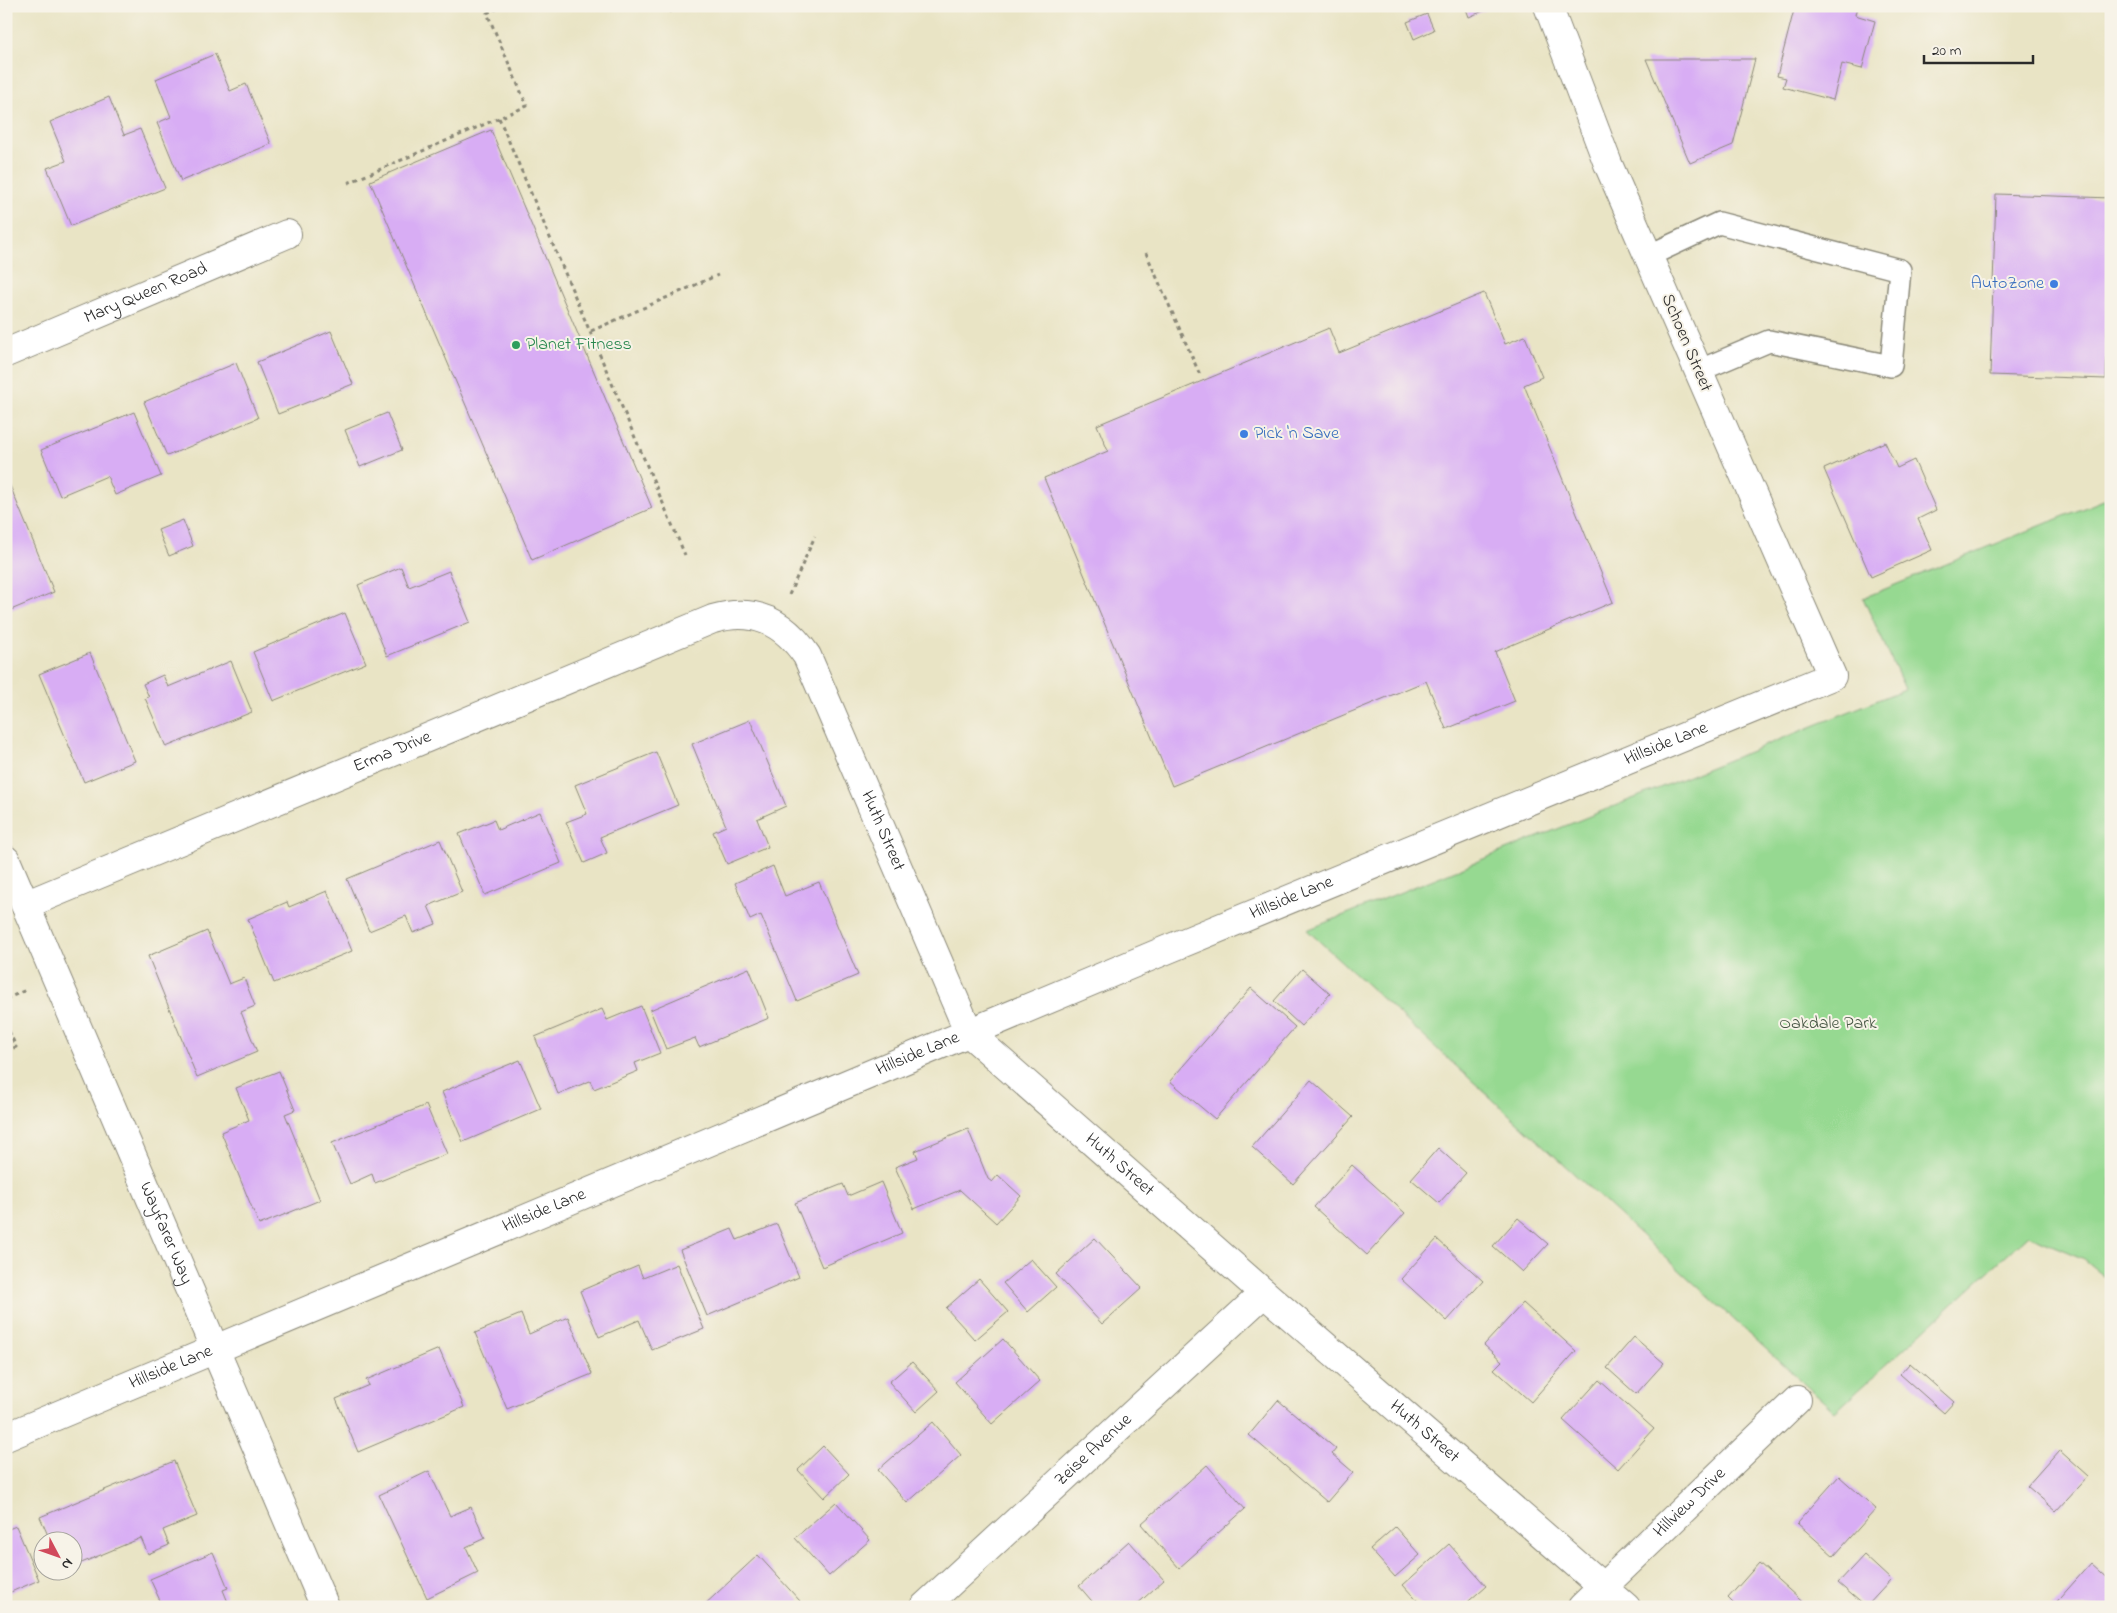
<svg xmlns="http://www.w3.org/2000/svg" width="2117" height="1613" viewBox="0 0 2117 1613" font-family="'Indie Flower',sans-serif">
<rect width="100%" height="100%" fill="#f7f3e8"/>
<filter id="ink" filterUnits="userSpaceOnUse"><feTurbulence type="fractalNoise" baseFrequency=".02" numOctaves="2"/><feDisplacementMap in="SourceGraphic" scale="10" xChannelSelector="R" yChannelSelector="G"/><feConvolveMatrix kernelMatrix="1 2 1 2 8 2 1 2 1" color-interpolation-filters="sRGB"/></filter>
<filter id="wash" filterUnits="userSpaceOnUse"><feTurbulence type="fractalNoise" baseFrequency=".0096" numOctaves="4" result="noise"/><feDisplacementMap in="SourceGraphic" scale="20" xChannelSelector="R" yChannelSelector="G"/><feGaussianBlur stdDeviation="1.12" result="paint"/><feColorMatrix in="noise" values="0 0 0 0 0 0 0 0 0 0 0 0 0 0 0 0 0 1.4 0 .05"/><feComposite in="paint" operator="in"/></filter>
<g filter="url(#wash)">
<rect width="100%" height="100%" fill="#e9e4c5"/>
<path fill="#96d991" stroke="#60825e" d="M2111,497V1282L2082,1258L2028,1235L1835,1412L1307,930L1905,689L1863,598Z"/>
<g id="blocks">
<path fill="#d8adf4" d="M1465,6H1489L1490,8L1469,17Z
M1795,6H1857L1855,15L1875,21L1862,69L1842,64L1833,100L1783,87L1786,78L1777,76Z
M1427,14L1434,30L1414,39L1407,22Z
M215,54L230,91L246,84L271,144L181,181L157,123L171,117L156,79Z
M1646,59H1755L1733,145L1690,163Z
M109,97L124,135L140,129L165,188L71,226L47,168L66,161L50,122Z
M491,130L652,508L532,560L370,181Z
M1996,194L2111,198L2106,379L1990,375Z
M1484,293L1505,344L1525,336L1542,377L1524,385L1613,602L1495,652L1515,701L1446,729L1426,681L1172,786L1044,478L1108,451L1097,425L1329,328L1339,353Z
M331,331L353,384L278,414L257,362Z
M236,363L258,418L167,456L144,402Z
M134,412L161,476L115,495L107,476L60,496L41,450Z
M387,413L402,450L360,467L345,430Z
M1885,442L1897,468L1914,460L1936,510L1918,519L1932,550L1871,577L1824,469Z
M6,476L54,592L6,612Z
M183,520L193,546L169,556L158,530Z
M401,567L409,587L449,571L470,622L387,656L358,585Z
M345,613L366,663L273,701L253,652Z
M90,653L135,761L84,782L39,674Z
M231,661L252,712L166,747L145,698L149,697L143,684L163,675L168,687Z
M750,720L786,806L757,819L768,847L727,864L713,832L726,826L692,744Z
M656,752L678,805L600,837L607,853L584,863L566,822L587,814L575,785Z
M540,812L561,863L485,895L459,834L494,820L498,830Z
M440,840L462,892L428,906L436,924L413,933L406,916L369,931L347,879Z
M773,866L785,896L819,882L858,975L797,1001L761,915L750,920L735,883Z
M327,891L352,951L274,983L248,919L287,902L289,907Z
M207,931L229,984L244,978L255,1006L241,1012L257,1052L197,1077L148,956Z
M749,968L769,1018L699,1047L695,1038L666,1049L650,1010Z
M1302,969L1330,994L1301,1026L1274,1001Z
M1251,988L1295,1027L1215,1119L1170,1081Z
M641,1006L660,1053L635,1063L638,1071L594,1089L590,1081L558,1094L535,1037L602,1009L607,1020Z
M520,1060L541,1109L463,1142L442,1092Z
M279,1071L295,1110L285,1114L320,1200L259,1225L221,1132L249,1120L236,1088Z
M1311,1080L1353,1117L1293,1184L1252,1147Z
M426,1105L447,1154L375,1183L372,1174L350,1184L332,1143Z
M968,1129L988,1179L992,1182L998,1175L1021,1196L996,1223L960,1190L914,1209L895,1167L918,1158L915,1151Z
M1438,1148L1466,1173L1439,1203L1411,1179Z
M1352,1165L1405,1213L1367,1255L1314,1207Z
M881,1182L902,1233L822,1267L795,1203L843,1184L848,1196Z
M1518,1218L1548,1244L1522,1272L1493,1246Z
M777,1224L799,1277L707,1316L680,1250L732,1229L737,1240Z
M1095,1238L1142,1288L1102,1324L1056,1274Z
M1437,1239L1483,1281L1447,1321L1401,1279Z
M1031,1259L1056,1287L1028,1312L1003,1283Z
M677,1264L704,1329L652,1350L639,1320L599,1337L580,1291L638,1266L643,1278Z
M979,1279L1008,1312L975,1340L946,1308Z
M1523,1303L1576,1351L1531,1402L1494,1369L1502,1361L1484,1345Z
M521,1314L529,1334L568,1317L592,1374L507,1409L475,1333Z
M1634,1337L1664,1363L1636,1394L1607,1368Z
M1003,1339L1040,1381L992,1424L955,1382Z
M439,1349L464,1407L358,1452L336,1399L369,1385L366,1380Z
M912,1362L939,1391L916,1412L889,1382Z
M1910,1363L1954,1402L1944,1413L1900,1374Z
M1599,1380L1654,1429L1618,1469L1563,1420Z
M1278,1400L1336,1449L1332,1454L1353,1472L1327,1502L1249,1435Z
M933,1422L961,1455L907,1503L878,1470Z
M823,1446L849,1474L824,1498L798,1470Z
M2059,1450L2088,1476L2056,1511L2027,1486Z
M174,1461L197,1516L163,1530L169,1545L148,1554L141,1538L72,1567V1540H50L40,1517Z
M1207,1465L1245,1509L1179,1568L1141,1524Z
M429,1471L450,1516L471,1507L485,1538L466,1547L478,1573L427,1598L379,1495Z
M1839,1476L1876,1509L1834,1556L1797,1523Z
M836,1502L870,1540L829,1576L795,1538Z
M16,1526L39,1580L6,1594V1530Z
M1395,1527L1420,1555L1395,1577L1370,1549Z
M1129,1541L1164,1580L1134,1607H1097L1079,1586Z
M1449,1544L1486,1586L1462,1607H1423L1403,1585Z
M213,1552L228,1588L223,1590L230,1607H163L150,1579Z
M758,1555L800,1601L794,1607H702Z
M1864,1555L1891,1580L1866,1607L1838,1583Z
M1759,1563L1808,1607H1737L1728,1598Z
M2091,1563L2111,1581V1607H2052Z"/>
</g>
</g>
<g filter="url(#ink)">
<use href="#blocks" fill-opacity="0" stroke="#8a8878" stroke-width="1"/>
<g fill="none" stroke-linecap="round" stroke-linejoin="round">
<g stroke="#8a8878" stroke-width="24">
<path id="service" d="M1648,256L1719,223L1900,270L1891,366L1769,341L1698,371"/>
</g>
<g stroke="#8a8878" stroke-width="30">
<g id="minor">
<path id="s1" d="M6,353L287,234"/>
<path id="s2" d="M6,860L325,1607"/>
<path id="s3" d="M25,905L713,619C754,607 784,622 807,656L969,1033L1264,1293L1626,1607"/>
<path id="s4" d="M6,1437L1166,950L1832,676L1608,164L1548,6"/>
<path id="s5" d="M924,1607L1264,1293"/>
<path id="s6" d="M1582,1607L1797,1400"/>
</g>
</g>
<path stroke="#8a8878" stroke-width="3" stroke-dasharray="4 4" stroke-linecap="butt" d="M661,6L673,13
M499,118L685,555
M348,183L527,106L487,13L503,6
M1146,253L1200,375
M591,331L718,275
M789,595L815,536
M6,999L26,990
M6,1024L16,1047L6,1051"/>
<use href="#service" stroke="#fff" stroke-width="21"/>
<use href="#minor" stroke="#fff" stroke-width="28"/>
</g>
</g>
<g fill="#3f7fe0" stroke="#f7f3e8" stroke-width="2">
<circle cx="2054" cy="284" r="5"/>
<circle cx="1244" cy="434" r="5"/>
</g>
<circle fill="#2e9e5b" stroke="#f7f3e8" stroke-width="2" cx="516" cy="345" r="5"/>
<g text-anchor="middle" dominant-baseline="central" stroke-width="4" stroke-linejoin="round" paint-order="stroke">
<g font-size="18" fill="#366cbe" stroke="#f7f3e8" text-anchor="end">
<text x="2044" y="284">AutoZone</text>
<text x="1254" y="434" text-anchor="start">Pick 'n Save</text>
</g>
<g font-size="18" fill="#2b2b2b" stroke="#f7f3e8">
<text stroke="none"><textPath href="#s1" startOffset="152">Mary Queen Road</textPath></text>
<text transform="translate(1686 343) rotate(67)">Schoen Street</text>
<text stroke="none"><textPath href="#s4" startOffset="1799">Hillside Lane</textPath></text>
<text stroke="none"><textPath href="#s3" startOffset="398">Erma Drive</textPath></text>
<text stroke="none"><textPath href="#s3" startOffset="1045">Huth Street</textPath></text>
<text stroke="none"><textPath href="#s4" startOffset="1394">Hillside Lane</textPath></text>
<text stroke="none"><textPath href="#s4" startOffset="989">Hillside Lane</textPath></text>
<text stroke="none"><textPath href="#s3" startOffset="1465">Huth Street</textPath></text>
<text stroke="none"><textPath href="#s4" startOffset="584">Hillside Lane</textPath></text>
<text stroke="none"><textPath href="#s2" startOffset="406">Wayfarer Way</textPath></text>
<text stroke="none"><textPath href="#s4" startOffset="179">Hillside Lane</textPath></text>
<text stroke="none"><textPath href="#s3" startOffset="1870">Huth Street</textPath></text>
<text stroke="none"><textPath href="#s5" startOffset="231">Zeise Avenue</textPath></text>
<text stroke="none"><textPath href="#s6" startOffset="150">Hillview Drive</textPath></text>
</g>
<g font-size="18" fill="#27864d" stroke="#f7f3e8" text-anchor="start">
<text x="526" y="345">Planet Fitness</text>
</g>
<g font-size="18" fill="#465644" stroke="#f7f3e8">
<text x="1828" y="1024">Oakdale Park</text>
</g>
</g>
<rect width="2117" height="1613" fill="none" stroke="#f7f3e8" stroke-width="25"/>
<g transform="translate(58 1556) rotate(131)"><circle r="24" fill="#f7f3e8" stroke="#a5a39c"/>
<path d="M0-4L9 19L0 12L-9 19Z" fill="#d1495b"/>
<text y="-8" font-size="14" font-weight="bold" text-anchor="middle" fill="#2b2b2b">N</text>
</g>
<path d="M1924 55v8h109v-8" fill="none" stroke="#2b2b2b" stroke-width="2.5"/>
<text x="1932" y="55" font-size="15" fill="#2b2b2b" stroke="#f7f3e8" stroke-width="4" paint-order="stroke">20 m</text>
</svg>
